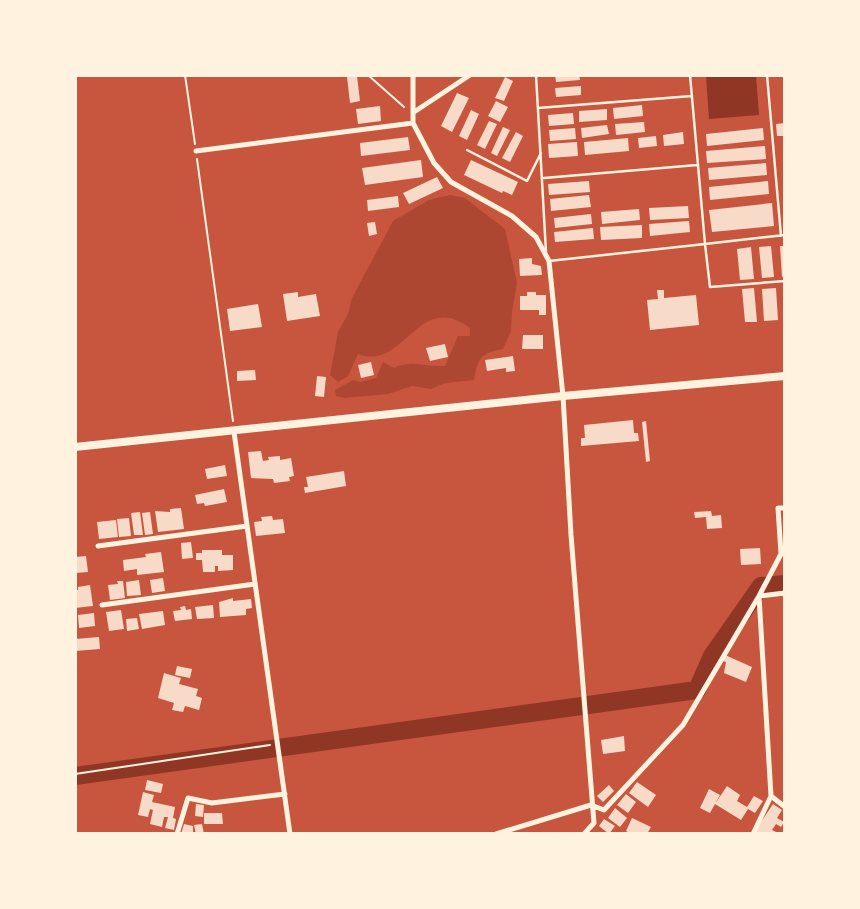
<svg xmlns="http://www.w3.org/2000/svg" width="860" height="909" viewBox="0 0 860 909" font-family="Rubik,sans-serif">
<rect width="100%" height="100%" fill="#c8553d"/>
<path fill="#ae4732" d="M450,195L465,198L505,229L517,283L512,312L511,331L503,349C480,353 478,359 474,380L445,383L431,389L412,386L388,394L344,398L336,396L335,390L353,380L360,382L376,378L383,362L394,368C411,359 425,367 445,366L458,336H470V328C418,289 404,372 358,354L348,376L338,382L330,375L338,332L348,314L352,298L393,221L429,200Z"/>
<path fill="#8f3625" d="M706,75H756L759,115L709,119Z"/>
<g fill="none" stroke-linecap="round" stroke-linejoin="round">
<path stroke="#8f3625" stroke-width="18" d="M75,776L697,690L712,656L761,586L785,584"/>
</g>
<path fill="#f7dbc8" d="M555,75H579L580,80L556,82Z
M357,76L360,101L350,103L347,77Z
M505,77L513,81L504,101L495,98Z
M581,86V95L556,97L555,88Z
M457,93L469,98L452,132L441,126Z
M496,101L508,107L500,122L488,116Z
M642,105L643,116L614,119L613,108Z
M380,106L381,121L358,124L356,109Z
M607,109V120L579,122V111Z
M471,110L479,114L467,140L459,136Z
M573,113L574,124L549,126L548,115Z
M489,121L497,124L485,149L477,145Z
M644,122L645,132L616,135L615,124Z
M785,123V136H777L776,124Z
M607,125L609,134L582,138L581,128Z
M503,127L510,130L497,156L491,153Z
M575,128L576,139L550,141L549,130Z
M763,128L764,140L707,146L706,134Z
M516,132L523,136L510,162L502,158Z
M683,132L684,144L664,146L663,135Z
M656,136L657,146L639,148L638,138Z
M408,137L410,150L361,156L360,143Z
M628,138L629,151L585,155L584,142Z
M577,142L578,156L549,158L548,144Z
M765,146L766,159L707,163L706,151Z
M421,160L423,177L365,185L362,168Z
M471,160L518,182L512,195L503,191L502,193L464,175Z
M766,163L767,175L709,180L708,168Z
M437,177L443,188L409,204L403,193Z
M589,181L590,192L549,195L548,184Z
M768,181L769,194L710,200L709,187Z
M589,195L591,207L551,211L550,199Z
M398,196L399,207L368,211L367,200Z
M772,203L774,226L712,232L709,210Z
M688,206L689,218L650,220L649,208Z
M639,209L640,220L602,224L601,212Z
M591,214L592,224L555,228L554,218Z
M689,221L690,232L650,236L649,224Z
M375,222L377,234L369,236L367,223Z
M642,225V238L601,240L600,227Z
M593,228L594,239L555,242L554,232Z
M771,246L774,277L762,278L759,247Z
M780,246H785V276L782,277Z
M751,247L754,279L740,280L737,249Z
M532,258V264L541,266L542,275L520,276L519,259Z
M754,288L757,322H745L742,289Z
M776,288L778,320L764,321L762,289Z
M657,290H664V298L696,295L699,325L650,330L647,300L658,299Z
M298,292V297L316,294L320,316L287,321L283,294Z
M527,292H536V295H546V315H539V310H520V296H527Z
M258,304L262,327L230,331L227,309Z
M523,335H543V349H522Z
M445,344L448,357L430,361L426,348Z
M513,356L515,371L506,372V368L487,371L485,360Z
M371,362L374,375L361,378L358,365Z
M255,370L256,380L237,381V371Z
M317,376L326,377L324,397L315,396Z
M633,420L634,433H638L639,441L581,446V438H585L584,425Z
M646,421L650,461L646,462L642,422Z
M261,451L263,461L269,460L268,457L280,456V460L291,458L294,476L289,477L290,481L274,483L273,479L251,478L248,452Z
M225,465L227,476L207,479L205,469Z
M344,471L346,486L305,493L304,487H308L306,477Z
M224,489L227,502L205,506L204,503L197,504L195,495Z
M181,508L184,529L158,532L155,511L170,512V509Z
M711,511L712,516L721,515L722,528L707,529L706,517L695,518L694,512Z
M140,512L143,535H134L131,513Z
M150,512L153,534L145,535L142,513Z
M272,516L273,520L283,519L285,533L256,536L254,522L262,521L261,517Z
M129,518L131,536L119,537L117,519Z
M116,520L118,537L99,539L97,522Z
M191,542L193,558L182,559L181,543Z
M760,548L761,564L741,565L740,549Z
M202,550H222V555H233V570L218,571V566H215V572H203L202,560H196V553H202Z
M161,552L164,572L137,575V569L124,571L123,560L146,557L145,554Z
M86,556L88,572L75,573V557Z
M163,578L165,591L152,593L150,580Z
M139,580L141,595L127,596L126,582Z
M117,581H123L125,598L110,600L108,585L118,584Z
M90,585L93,606L75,608V590H78V587Z
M233,598V601L251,599L252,608L246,609V615L220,617L219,602Z
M213,605L214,618L197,619L195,607Z
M185,606L186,610L191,609L192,619L175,621L173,611L181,610L180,607Z
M121,610L124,629L109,631L106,612Z
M163,611L165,625L142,629L139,614Z
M94,613L95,626L79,628L78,615Z
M137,618L139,629L127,631L126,619Z
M99,637L100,649L75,651V639Z
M725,655L752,667L746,682L724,673L726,662L723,661Z
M177,666L192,669L190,678L175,675Z
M164,673L181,678L179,684L198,689L196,696L202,698L199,710L185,706L183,712L172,710L174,703L158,698Z
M624,736L625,751L603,754L601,740Z
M147,780L163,784L161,793L145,790Z
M637,782L656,795L648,807L629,793Z
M609,785L614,791L603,802L597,796Z
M727,786L740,795L737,801L747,807L754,796L763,801L755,813L748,809L741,820L715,804Z
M709,789L720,795L710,813L700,808Z
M143,792L154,795L152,802L175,807L173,818L176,819L174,830L165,828L168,817H164L162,827L150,824L153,810L150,809L148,817L138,815Z
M626,794L636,802L628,813L617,805Z
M196,804L204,805L203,817L195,816Z
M773,804L782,810L777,818L784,822L781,827L776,824L772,830L776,832L774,834H759L755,831Z
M615,808L627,818L620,827L608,818Z
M204,813H222L223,824H204Z
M632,818L651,827L647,834H631L626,831Z
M604,819L615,826L609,834L599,826Z
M184,824L193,826V834H181Z
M202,824L204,834H196L194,825Z"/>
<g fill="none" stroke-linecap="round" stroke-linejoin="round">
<path stroke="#fff3e0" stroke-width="2" d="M185,75L195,144
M368,75L404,107
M197,159L233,421
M75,774L270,745"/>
<path stroke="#fff3e0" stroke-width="2.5" d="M536,75L546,252
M690,75L705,244L785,235
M767,75L781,236
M538,108L692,96
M467,150L527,181L541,153
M544,178L697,165
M549,261L705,244L710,287L785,281"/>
<path stroke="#fff3e0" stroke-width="5" d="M413,75V123L434,163L451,182L512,216L536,237L549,261L563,396L571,535L594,823L584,834
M414,112L470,75
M196,151L413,123
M234,432L290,834
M98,546L247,526
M759,596L785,593
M102,605L255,584
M771,796L785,807
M177,834L188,798L212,803L285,794
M496,834L591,805L604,810L683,725L759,596L781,554L778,508H785
M753,834L771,796L759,596"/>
<path stroke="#fff3e0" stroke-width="8" d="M75,447L563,396L785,376"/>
</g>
<rect width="860" height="909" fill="none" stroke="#fff3e0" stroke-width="154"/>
</svg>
